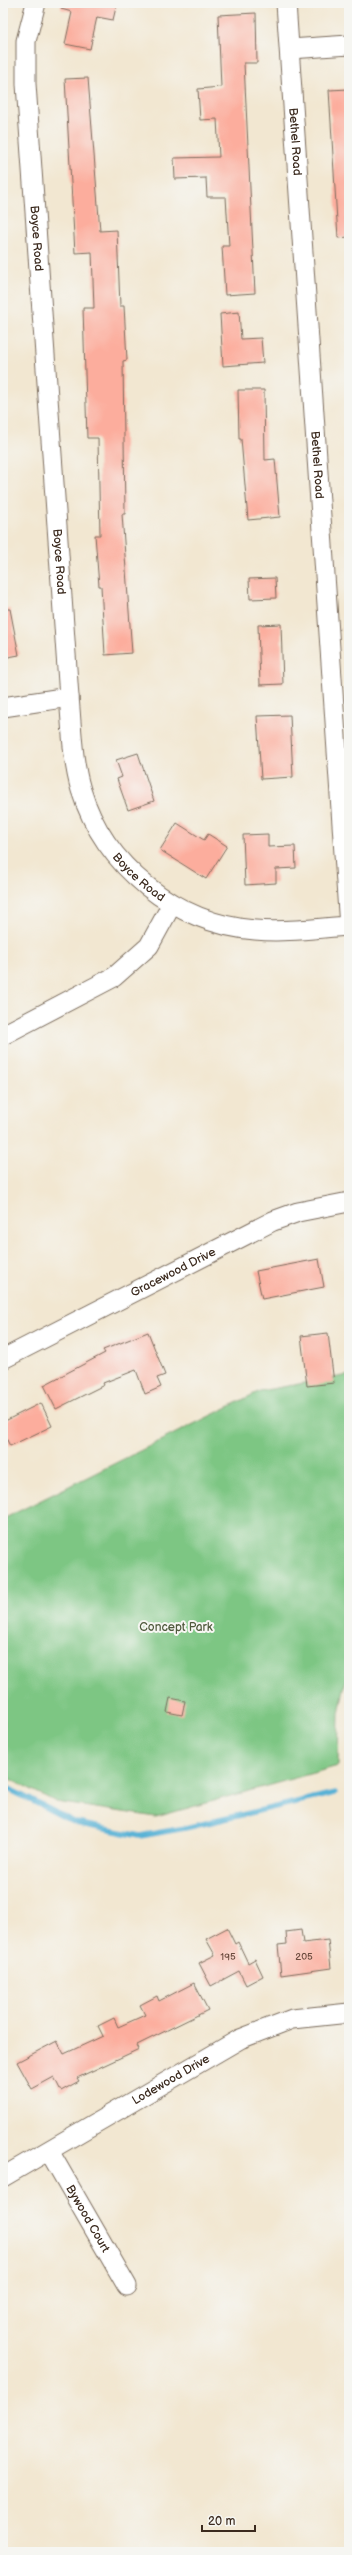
<svg xmlns="http://www.w3.org/2000/svg" width="352" height="2555" viewBox="0 0 352 2555" font-family="'Balsamiq Sans',sans-serif">
<rect width="100%" height="100%" fill="#f6f6f2"/>
<filter id="ink" filterUnits="userSpaceOnUse"><feTurbulence type="fractalNoise" baseFrequency=".025" numOctaves="2"/><feDisplacementMap in="SourceGraphic" scale="8" xChannelSelector="R" yChannelSelector="G"/><feConvolveMatrix kernelMatrix="1 2 1 2 8 2 1 2 1" color-interpolation-filters="sRGB"/></filter>
<filter id="wash" filterUnits="userSpaceOnUse"><feTurbulence type="fractalNoise" baseFrequency=".012" numOctaves="4" result="noise"/><feDisplacementMap in="SourceGraphic" scale="16" xChannelSelector="R" yChannelSelector="G"/><feGaussianBlur stdDeviation="0.9" result="paint"/><feColorMatrix in="noise" values="0 0 0 0 0 0 0 0 0 0 0 0 0 0 0 0 0 1.4 0 .05"/><feComposite in="paint" operator="in"/></filter>
<g filter="url(#wash)">
<rect width="100%" height="100%" fill="#f2e7d1"/>
<path fill="#7dc683" stroke="#5c7850" d="M349,1375V1663L339,1714L338,1766L156,1817L56,1802L3,1775V1519L260,1391Z"/>
<g fill="none" stroke-linecap="round" stroke-linejoin="round">
<path stroke="#58b2d6" stroke-width="5.5" d="M3,1786L76,1823L140,1836L185,1828L335,1793"/>
</g>
<g id="blocks">
<path fill="#fcad9d" d="M61,3H117L113,20L97,17L90,49L65,44L72,12L61,9Z
M256,13L257,63H244L255,293L225,295L222,246H229L226,197H207L206,178L175,179L174,158L219,157L217,119L200,120L198,89L221,87L218,15Z
M88,78L100,231L117,230L120,306H124L127,360L123,361L125,514H122L132,653L105,655L101,586H99L95,535H100L98,438H87L83,308H94L92,252L75,253L65,79Z
M349,89V237L338,238L329,90Z
M239,312L241,339L261,338L263,363L223,366L220,314Z
M238,390H264L265,460L275,459L280,517L248,520L241,439H239Z
M275,578L276,598L250,599L249,579Z
M3,609H10L19,655L3,658Z
M281,624L283,684L260,685L258,625Z
M290,715L293,777L261,779L257,716Z
M138,753L154,801L128,810L117,779L122,777L116,760Z
M177,823L204,840L208,834L227,846L206,879L160,850Z
M268,834V847L295,846L296,868L276,869V883L245,885L243,835Z
M319,1259L324,1287L262,1299L256,1271Z
M148,1332L165,1375L157,1378L161,1387L145,1394L136,1370L103,1383L104,1385L56,1409L44,1385L105,1353L103,1350Z
M328,1333L334,1383L307,1386L301,1336Z
M41,1403L52,1426L10,1446L3,1432V1422Z
M170,1698L185,1701L182,1715L167,1712Z
M227,1928L235,1944L238,1942L248,1963L255,1959L263,1976L246,1985L239,1971L211,1986L199,1963L215,1955L206,1939Z
M301,1930L303,1943L328,1940L331,1968L281,1975L278,1945L287,1944L286,1932Z
M194,1983L208,2010L137,2045L139,2049L77,2078L79,2081L61,2091L54,2077L32,2089L17,2062L57,2041L64,2054L103,2036L98,2026L114,2018L118,2027L145,2015L140,2005L157,1996L159,2001Z"/>
</g>
</g>
<g filter="url(#ink)">
<use href="#blocks" fill-opacity="0" stroke="#7b6c5d" stroke-width="1"/>
<g fill="none" stroke-linecap="round" stroke-linejoin="round">
<g stroke="#7b6c5d" stroke-width="21">
<g id="street">
<path id="s1" d="M36,3L26,41V84L69,697C72,728 72,760 81,790C104,866 176,924 255,930C286,933 318,928 349,926"/>
<path id="s2" d="M286,3L349,927"/>
<path d="M290,49L349,45"/>
<path d="M3,707L69,697"/>
<path d="M3,1035L114,977L149,946L172,904"/>
<path id="s3" d="M3,1359L273,1221L298,1212L349,1202"/>
<path id="s4" d="M49,2151L127,2286"/>
<path id="s5" d="M3,2177L240,2039L292,2019L349,2013"/>
</g>
</g>
<use href="#street" stroke="#fff" stroke-width="19"/>
</g>
</g>
<g text-anchor="middle" dominant-baseline="central" stroke-width="4" stroke-linejoin="round" paint-order="stroke">
<g font-size="10" fill="#6b4b3e">
<text x="228" y="1957">195</text>
<text x="304" y="1957">205</text>
</g>
<g font-size="12" fill="#3b2a1e" stroke="#f6f6f2">
<text stroke="none"><textPath href="#s2" startOffset="139">Bethel Road</textPath></text>
<text stroke="none"><textPath href="#s1" startOffset="237">Boyce Road</textPath></text>
<text stroke="none"><textPath href="#s2" startOffset="463">Bethel Road</textPath></text>
<text stroke="none"><textPath href="#s1" startOffset="561">Boyce Road</textPath></text>
<text stroke="none"><textPath href="#s1" startOffset="897">Boyce Road</textPath></text>
<text stroke="none"><textPath href="#s3" startOffset="191">Gracewood Drive</textPath></text>
<text stroke="none"><textPath href="#s5" startOffset="194">Lodewood Drive</textPath></text>
<text stroke="none"><textPath href="#s4" startOffset="78">Bywood Court</textPath></text>
</g>
<g font-size="12" fill="#4f593c" stroke="#f6f6f2">
<text x="176" y="1627">Concept Park</text>
</g>
</g>
<rect width="352" height="2555" fill="none" stroke="#f6f6f2" stroke-width="16"/>
<path d="M202 2525v6h53v-6" fill="none" stroke="#3b2a1e" stroke-width="2"/>
<text x="208" y="2525" font-size="12" fill="#3b2a1e" stroke="#f6f6f2" stroke-width="3" paint-order="stroke">20 m</text>
</svg>
